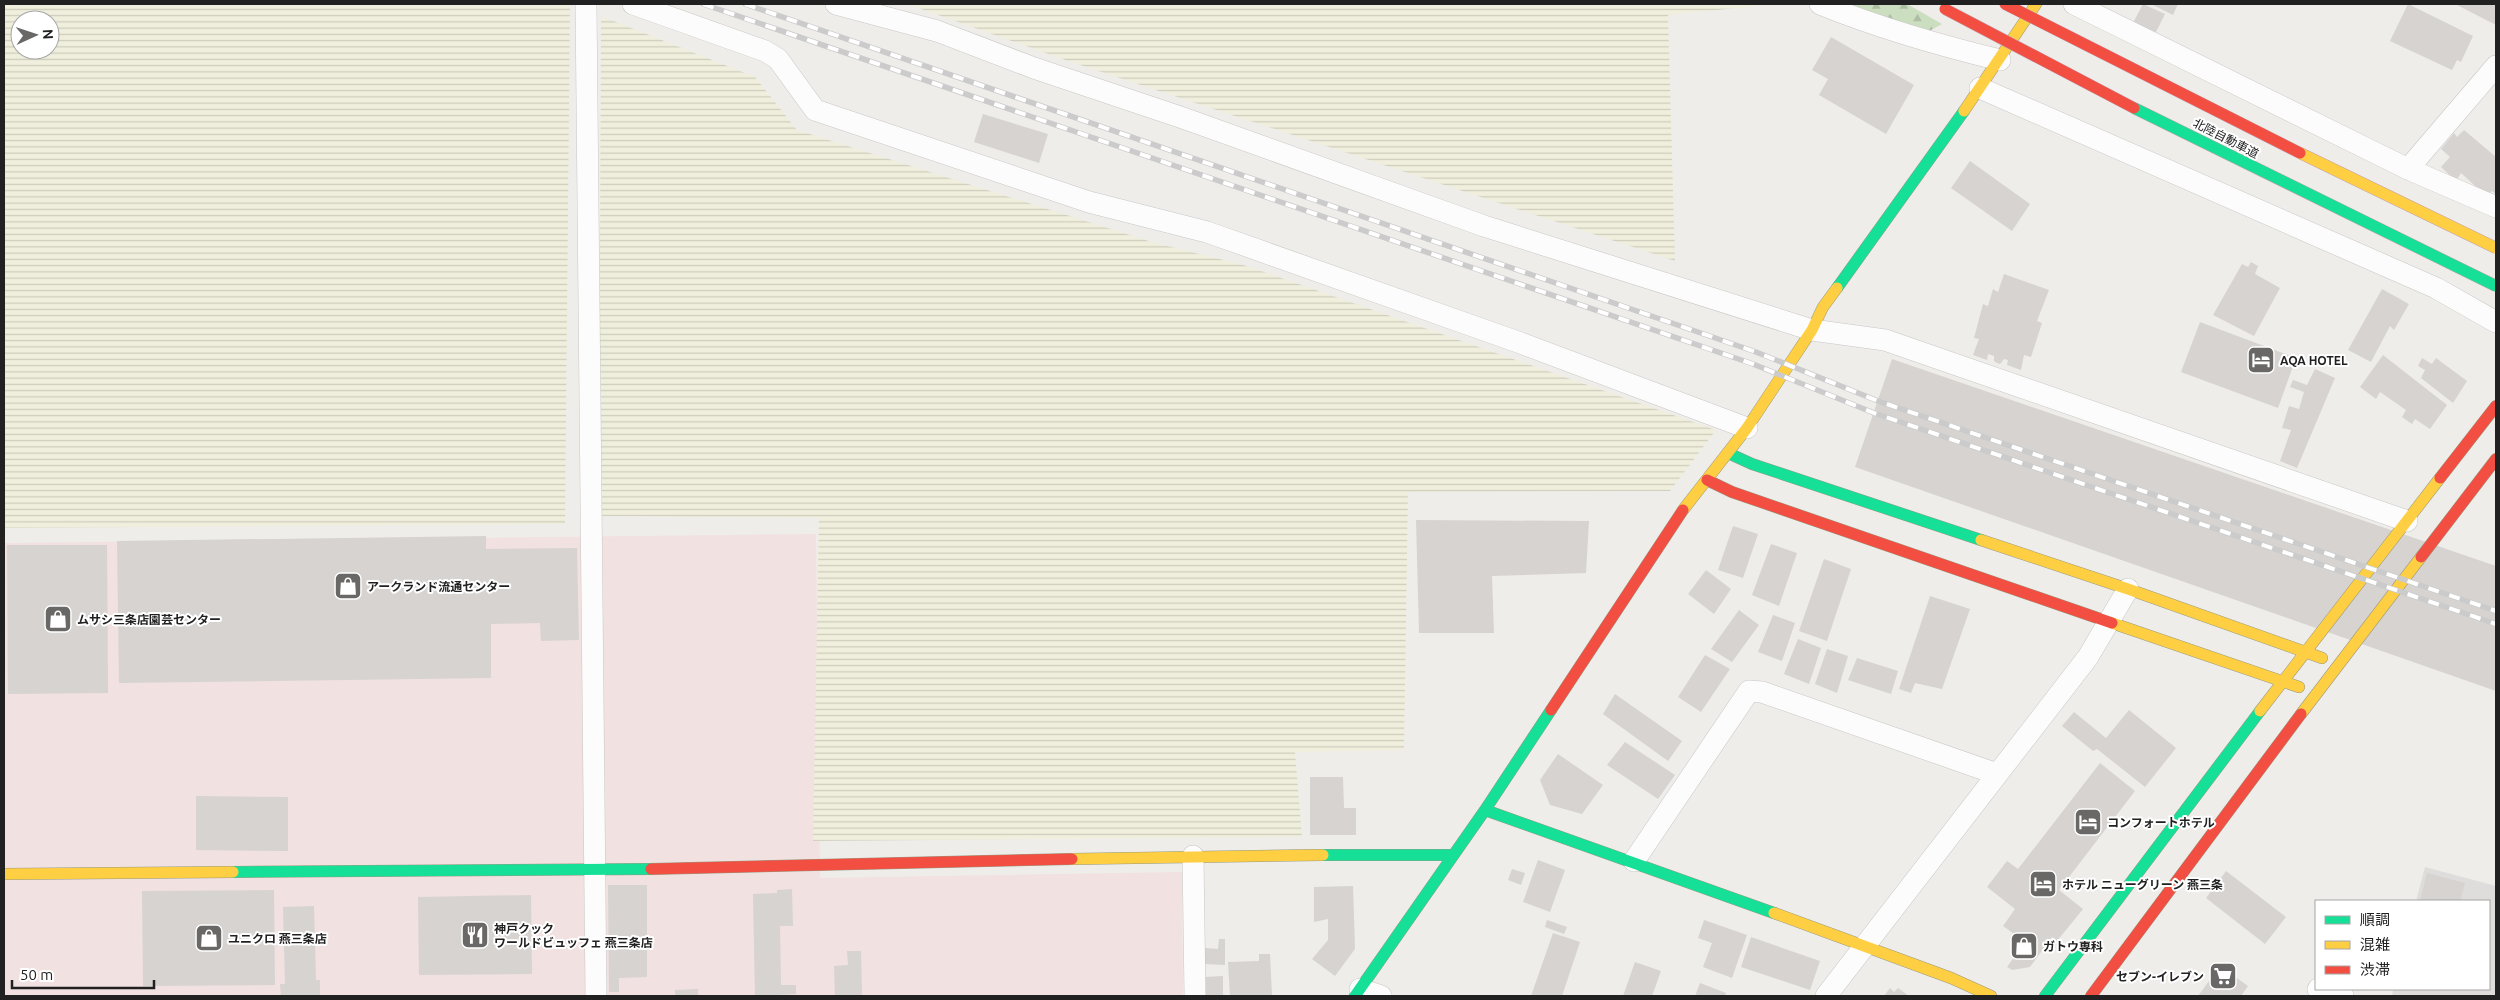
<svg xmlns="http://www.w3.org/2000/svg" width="2500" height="1000" viewBox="0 0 2500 1000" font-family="Ubuntu,'Noto Sans JP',sans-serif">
<defs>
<pattern id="farmland-rules" width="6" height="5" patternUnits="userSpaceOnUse" patternTransform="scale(1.25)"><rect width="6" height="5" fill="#f0efdd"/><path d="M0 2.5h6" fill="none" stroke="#cecdbd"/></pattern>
<pattern id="forest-firs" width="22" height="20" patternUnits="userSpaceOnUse" patternTransform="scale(1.25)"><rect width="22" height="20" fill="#cbdebf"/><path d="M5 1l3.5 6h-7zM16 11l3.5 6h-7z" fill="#aebea4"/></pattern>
</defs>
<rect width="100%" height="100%" fill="#efedea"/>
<path fill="#dedddb" d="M2425,867L2496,886V996H2392L2393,989H2489V901H2416Z"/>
<path fill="#f1e1e0" d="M816,534L820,878L1182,872L1183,996H4V543Z"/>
<path fill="url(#farmland-rules)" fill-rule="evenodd" d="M4,4L570,5L565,524L4,528ZM20,20H50V50H20Z
M907,4H906H1776L1668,15L1675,261L1071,62Z
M601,16L755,77L797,130L1152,242L1247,266L1716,430L1670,491L1408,492L1404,750L1295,752L1302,837L813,841L819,518L599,516Z"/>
<path fill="url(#forest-firs)" d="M1839,4H1907L1942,24L1922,35Z"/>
<path fill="#d6d3d1" d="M2143,4L2165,14L2155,34L2133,23Z
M2151,4H2178L2173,15Z
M2408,4L2473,36L2461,62L2457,60L2452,70L2390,41Z
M2455,4H2496V25Z
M1831,37L1914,85L1886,134L1819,95L1828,79L1812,70Z
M983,114L1048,134L1039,163L974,142Z
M2464,130L2496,157V194L2492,191L2486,196L2461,173L2456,181L2441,167L2450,157L2441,149L2454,133L2457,137Z
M1970,161L2030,204L2012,231L1951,188Z
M2251,262L2258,266L2255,274L2280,288L2254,336L2213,315L2242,264L2248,267Z
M2004,274L2049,290L2037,321L2042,323L2031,357L2024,355L2021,370L2007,365L2008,360L2004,359L2000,364L1997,363L1994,361V356L1988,354L1987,360L1973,355L1979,339L1974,338L1983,304L1988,306L1993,289L1998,292Z
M2382,289L2409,304L2394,330L2390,326L2371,362L2348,350Z
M2200,322L2296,358L2278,408L2181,372Z
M2383,355L2447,405L2430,429L2415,419L2412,424L2402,417L2406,410L2380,392L2376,399L2360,387Z
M2422,358L2432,364L2436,358L2467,381L2453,403L2421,378L2425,370L2418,366Z
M1892,359L2496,566V691L1855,467Z
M2315,369L2335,378L2297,468L2280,461L2291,430L2282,428L2289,406L2299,409L2304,392L2290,387L2293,380L2307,385Z
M1416,520L1589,521L1586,573L1492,576L1494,633H1419Z
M1733,526L1758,534L1743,578L1718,570Z
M486,536V549L577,548L579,640L541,641L540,623L491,624V678L119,683L117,541Z
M1771,544L1797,553L1779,606L1752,595Z
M7,545H107L108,693L8,694Z
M1824,559L1851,569L1827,641L1799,631Z
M1706,570L1731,589L1714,614L1688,594Z
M1930,596L1970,609L1942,689L1915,683L1911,693L1899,689Z
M1739,610L1759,625L1732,662L1711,649Z
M1773,615L1795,623L1782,661L1758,652Z
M1798,639L1821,648L1809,684L1784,674Z
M1827,649L1848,656L1837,693L1815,684Z
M1705,655L1730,669L1701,712L1678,697Z
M1857,658L1898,671L1891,694L1848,680Z
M1615,694L1682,741L1668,761L1603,714Z
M2129,710L2176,748L2145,787L2097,749L2093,751L2062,726L2074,712L2106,738Z
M1625,742L1675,775L1658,799L1607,765Z
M1558,754L1603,785L1582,814L1550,805L1540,780Z
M2100,763L2135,791L2059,890L2083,909L2057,941L2052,937L2030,967L2012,970L2007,967L2020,949L2017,936L2003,926L2015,909L1987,887L2007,861L2018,869Z
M1310,777H1343L1344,808H1356V835H1310Z
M196,796L288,797V851L196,850Z
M1538,860L1565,870L1550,912L1523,902Z
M1512,869L1525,873L1521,885L1508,880Z
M2226,871L2286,917L2265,944L2206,898Z
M2427,873L2465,883L2460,901L2420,900Z
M608,885H647V977L619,978V992H609Z
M1353,886L1355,949L1335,976L1312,959L1328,940V919L1314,922V887Z
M792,889L793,926H780L781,985H796V994L755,996L753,894L777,893V890Z
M274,890L275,985L143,986L142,891Z
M531,895L532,974L419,975L418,897Z
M314,906L316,980H320V996H281L280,984H285L283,907Z
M1547,920L1567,927L1564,934L1545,927Z
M1704,920L1747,935L1732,978L1703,967L1712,943L1698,938Z
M1553,933L1580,942L1562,996H1531Z
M1751,937L1820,961L1810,990L1741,967Z
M1219,939H1225V965L1204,964L1205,948L1218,949Z
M847,951H861L862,996H835L834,966L848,965Z
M1259,954H1270L1272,996H1230L1228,962L1259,961Z
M1635,962L1661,971L1652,996H1623Z
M2220,966L2248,986L2241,996H2198Z
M1223,976V996H1205L1204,977Z
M1700,983L1726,993L1725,996H1695Z
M1890,988L1894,992L1898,988L1909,996H1884Z
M698,989V996H675V990Z"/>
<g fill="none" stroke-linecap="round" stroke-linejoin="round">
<g stroke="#c8c7c6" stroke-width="22">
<path id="street" d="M586,4L596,996
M633,4L765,51L778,59L815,110L1089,202L1207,232L1518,342L1747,428
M836,4L937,31L1034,68L1183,118L1484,226L1812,330L1885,340L2407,521
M1820,4C1879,28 1938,45 2000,60
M2074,4L2408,169L2496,207
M1980,88L2436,288L2496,322
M2408,169L2496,66
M1193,856L1195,996
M1634,861L1749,691L1762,692L1997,774
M1360,989L1381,996
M2318,989L2343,996
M1826,996L2088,657L2128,589"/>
</g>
<g stroke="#999a80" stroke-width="12">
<path id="fast" d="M1837,288L1964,111
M1728,453L1752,464L1981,540
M1485,810L1774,913
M1323,855H1453
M233,872L651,869
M1355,996L1485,810L1551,710
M2045,996L2260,711"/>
</g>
<g stroke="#999a80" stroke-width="12">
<path id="slow" d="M1964,111L2036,4
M1683,510L1747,428L1812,330L1823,307L1837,288
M1981,540L2128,589L2322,658
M2112,623L2299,687
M2260,711L2440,478
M2301,714L2421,557
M1072,859L1323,855
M4,874L233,872
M1774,913L1951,978L1991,996"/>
</g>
<g stroke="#999a80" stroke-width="12">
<path id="jam" d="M2440,478L2496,406
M1707,480L1732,492L2112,623
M2421,557L2496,459
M1551,710L1683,510
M651,869L1072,859
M2091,996L2301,714"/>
</g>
<use href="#street" stroke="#fdfcfc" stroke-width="21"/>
<use href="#fast" stroke="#16e098" stroke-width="11"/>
<use href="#slow" stroke="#ffcf43" stroke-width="11"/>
<use href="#jam" stroke="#f24e42" stroke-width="11"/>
<g stroke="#cbcbcb" stroke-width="5.5">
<path id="rail" d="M703,4L1753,364L1874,413L2496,624
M745,4L1756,352L1878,401L2496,611"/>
</g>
<use href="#rail" stroke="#fff" stroke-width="4" stroke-dasharray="11" stroke-linecap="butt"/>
<g stroke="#c5a0ad" stroke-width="12" stroke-linecap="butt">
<path id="fast-bridge" d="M2134,108L2496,286"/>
</g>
<g stroke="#c5a0ad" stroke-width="12" stroke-linecap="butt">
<path id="slow-bridge" d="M2300,153L2496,248"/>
</g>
<g stroke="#c5a0ad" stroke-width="12" stroke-linecap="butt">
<path id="jam-bridge" d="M2005,4L2300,153
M1945,9L2134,108"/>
</g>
<use href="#fast-bridge" stroke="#16e098" stroke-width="11"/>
<use href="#slow-bridge" stroke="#ffcf43" stroke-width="11"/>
<use href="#jam-bridge" stroke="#f24e42" stroke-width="11"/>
</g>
<defs>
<g id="hotel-square" transform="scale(1.4375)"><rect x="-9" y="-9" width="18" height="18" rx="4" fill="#696867" stroke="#fff"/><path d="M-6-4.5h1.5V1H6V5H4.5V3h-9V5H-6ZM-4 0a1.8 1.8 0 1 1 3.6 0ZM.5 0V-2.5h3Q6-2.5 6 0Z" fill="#fff"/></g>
<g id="shop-square" transform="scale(1.4375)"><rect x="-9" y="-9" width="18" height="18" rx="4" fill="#696867" stroke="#fff"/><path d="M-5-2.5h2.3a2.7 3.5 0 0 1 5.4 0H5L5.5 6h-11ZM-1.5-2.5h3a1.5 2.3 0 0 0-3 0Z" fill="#fff"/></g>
<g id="restaurant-square" transform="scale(1.4375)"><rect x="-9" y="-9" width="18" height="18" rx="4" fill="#696867" stroke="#fff"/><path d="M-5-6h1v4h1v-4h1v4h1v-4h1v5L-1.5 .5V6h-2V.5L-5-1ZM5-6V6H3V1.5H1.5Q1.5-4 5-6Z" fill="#fff"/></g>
<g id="supermarket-square" transform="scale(1.4375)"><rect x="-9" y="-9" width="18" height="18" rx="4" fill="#696867" stroke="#fff"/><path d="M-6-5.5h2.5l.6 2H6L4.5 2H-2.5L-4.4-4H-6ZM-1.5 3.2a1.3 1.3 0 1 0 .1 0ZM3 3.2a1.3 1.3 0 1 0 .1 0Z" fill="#fff"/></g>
</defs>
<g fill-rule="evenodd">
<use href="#hotel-square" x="2261" y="360"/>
<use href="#shop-square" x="348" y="586"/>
<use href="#shop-square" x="58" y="619"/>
<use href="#hotel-square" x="2088" y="822"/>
<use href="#hotel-square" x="2043" y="884"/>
<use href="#restaurant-square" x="475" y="935"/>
<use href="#shop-square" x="209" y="938"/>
<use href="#shop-square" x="2024" y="946"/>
<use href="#supermarket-square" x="2223" y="976"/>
</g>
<g text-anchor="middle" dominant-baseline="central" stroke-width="4" stroke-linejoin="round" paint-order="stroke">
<g font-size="12" fill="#212121" stroke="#fff">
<text transform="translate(2226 138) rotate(27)">北陸自動車道</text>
</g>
<g font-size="12" font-weight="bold" fill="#212121" stroke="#fff" text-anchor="start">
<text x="2280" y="360">AQA HOTEL</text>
<text x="367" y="586">アークランド流通センター</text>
<text x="77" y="619">ムサシ三条店園芸センター</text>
<text x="2107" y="822">コンフォートホテル</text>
<text x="2062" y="884">ホテル ニューグリーン 燕三条</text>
<text x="494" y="928">神戸クック<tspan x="494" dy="14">ワールドビュッフェ 燕三条店</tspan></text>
<text x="228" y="938">ユニクロ 燕三条店</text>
<text x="2043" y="946">ガトウ専科</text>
<text x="2204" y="976" text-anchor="end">セブン-イレブン</text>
</g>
</g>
<rect width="2500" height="1000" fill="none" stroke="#212121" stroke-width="10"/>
<rect x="2315" y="900" width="175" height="90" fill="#ffffff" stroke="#a6a6a6"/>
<rect x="2325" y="916" width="25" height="8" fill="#16e098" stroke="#a6a6a6"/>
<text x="2360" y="925" font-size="15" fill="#212121">順調</text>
<rect x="2325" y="941" width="25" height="8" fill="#ffcf43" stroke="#a6a6a6"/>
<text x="2360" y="950" font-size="15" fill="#212121">混雑</text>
<rect x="2325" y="966" width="25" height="8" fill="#f24e42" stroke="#a6a6a6"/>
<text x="2360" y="975" font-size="15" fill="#212121">渋滞</text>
<g transform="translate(35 35) rotate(87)"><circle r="24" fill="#ffffff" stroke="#a6a6a6"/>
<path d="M0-4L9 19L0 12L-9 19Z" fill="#696867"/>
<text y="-8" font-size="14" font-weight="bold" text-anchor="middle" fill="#212121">N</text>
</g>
<path d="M12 980v8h142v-8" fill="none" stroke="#212121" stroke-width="2.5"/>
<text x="20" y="980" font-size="15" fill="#212121" stroke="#ffffff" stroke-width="4" paint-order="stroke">50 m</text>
</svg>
